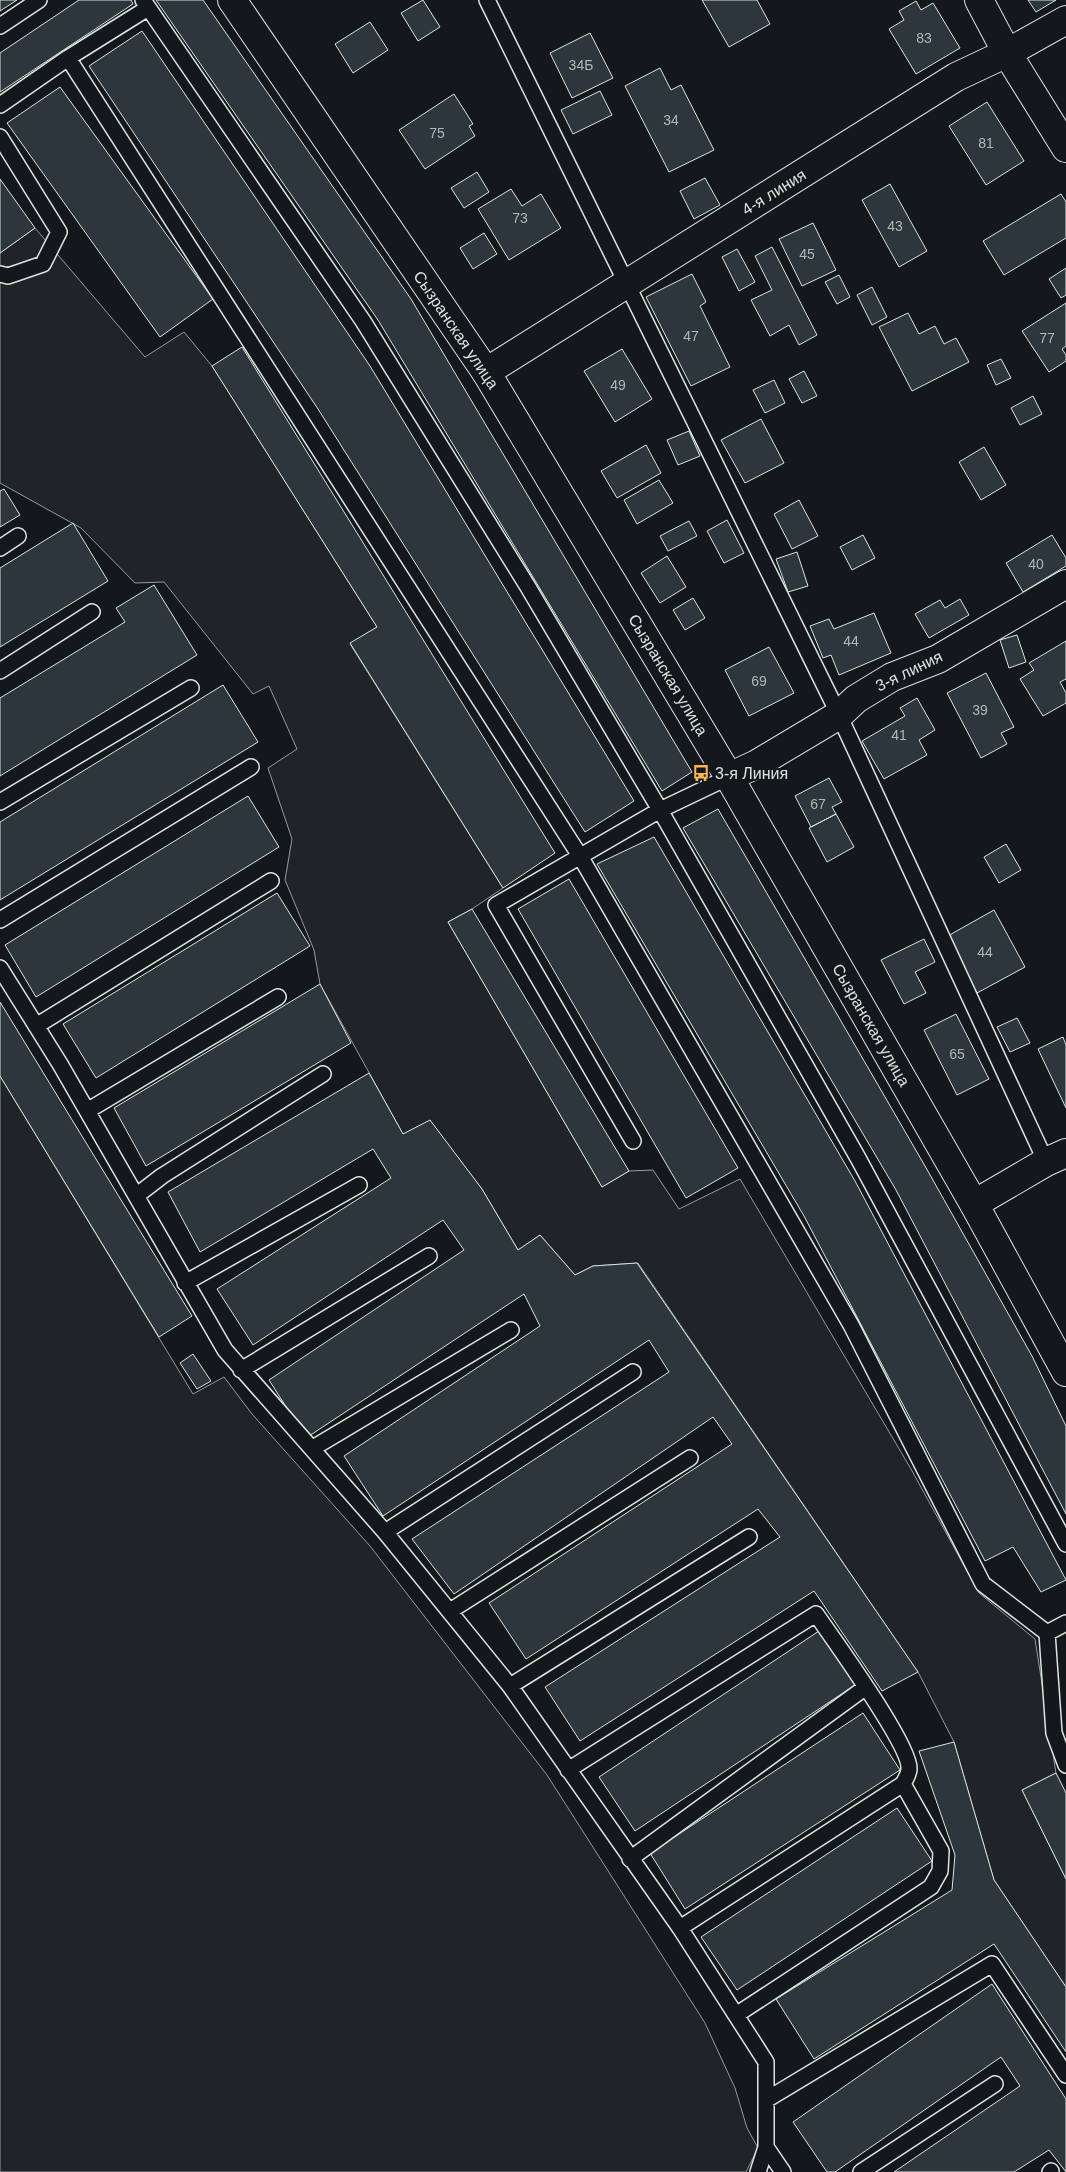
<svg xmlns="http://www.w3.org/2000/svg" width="1066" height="2172" viewBox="0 0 1066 2172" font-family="Arial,sans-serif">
<rect width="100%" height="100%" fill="#14181c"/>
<path fill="#202428" stroke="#939e99" d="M35,228L145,357L184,332L212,366L377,627L350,644L503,888L472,909L448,922L602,1187L629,1171L653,1170L679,1209L740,1179L911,1469L979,1593L1035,1639L1056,1773L1022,1790L1066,1879V1987L994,1880L954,1742L918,1672L638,1263L593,1266L575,1275L540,1235L518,1250L482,1189L430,1121L403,1134L320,984L314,950L285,880L292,839L268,768L297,749L269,686L253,694L164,582L135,583L81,528L0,483V253Z
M0,1076L193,1394L224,1377L252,1414L370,1546L547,1775L705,2023L735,2088L747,2128L758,2148L746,2172H0Z"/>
<path fill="#2c363c" stroke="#d8e6dc" d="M0,0H17L0,11Z
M79,0H131L133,4L0,92V53Z
M156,0H203L411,299L692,772L662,791L378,320Z
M423,0L440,27L418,41L401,13Z
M702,0H757L770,24L729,47Z
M1028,0H1056L1036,12Z
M916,1L921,10L933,3L960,48L916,74L889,29L904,20L899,11Z
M370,22L388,50L353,73L335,44Z
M142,31L370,366L634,801L585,832L318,409L89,66Z
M590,33L613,78L572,98L550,53Z
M660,68L671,90L681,85L714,150L669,172L625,86Z
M60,87L213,299L160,337L7,123Z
M600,91L612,115L573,134L561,110Z
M454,94L473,124L469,126L475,136L425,169L399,130Z
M987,102L1024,161L986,185L949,126Z
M477,172L489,192L464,208L451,188Z
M705,178L720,205L694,219L680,191Z
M0,179L35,228L0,253Z
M890,184L927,251L899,267L862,200Z
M511,189L522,206L541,194L561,228L509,260L478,209Z
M1061,194L1066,202V238L1004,275L983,241Z
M813,223L836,270L802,286L779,239Z
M484,233L497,254L473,269L460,248Z
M772,247L817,335L799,345L789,325L770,336L751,300L772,290L755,256Z
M737,249L755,282L739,291L722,257Z
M1066,268V295L1061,298L1049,279Z
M692,274L706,302L700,306L730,367L691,386L646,297Z
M839,275L850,297L837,304L825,282Z
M872,287L887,317L872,325L857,295Z
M1066,303V346L1062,349L1066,355V361L1049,372L1022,331Z
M908,313L919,334L935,326L944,344L956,338L969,362L912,391L879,327Z
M242,347L555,853L503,888L350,643L377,627L212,366Z
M622,349L652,399L615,422L584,371Z
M1001,359L1011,378L996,385L987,365Z
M804,371L817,396L802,403L789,379Z
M774,380L785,403L765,413L753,390Z
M1033,396L1042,414L1020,425L1011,408Z
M761,419L784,463L745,483L721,440Z
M689,431L700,456L678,465L667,440Z
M646,445L661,473L617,498L601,471Z
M984,447L1006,485L981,500L959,462Z
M659,480L673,503L637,524L624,500Z
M4,489L20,515L0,527V491Z
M799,500L818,536L792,549L774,514Z
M727,520L744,553L724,563L707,531Z
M689,521L697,536L668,551L660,536Z
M73,523L108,581L0,647V568Z
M863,535L875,558L852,570L840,547Z
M1052,535L1066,558V566L1023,592L1006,563Z
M797,552L808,586L788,592L776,559Z
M667,556L686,587L660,603L641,573Z
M154,585L197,655L0,776V698L125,622L116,608Z
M693,598L705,618L685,630L673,610Z
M960,599L969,615L929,638L915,614L940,600L945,608Z
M874,613L891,653L839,675L831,655L823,658L810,626L829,619L834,629Z
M1017,635L1026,662L1009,668L1000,640Z
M1066,641V679L1060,682L1066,693V703L1043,716L1020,679L1034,670L1029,663Z
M769,647L794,693L749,716L725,670Z
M986,673L1014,727L1001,733L1007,744L981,758L947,693Z
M223,685L258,742L0,900V822Z
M917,698L935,730L919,740L927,755L884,779L862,741L905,716L900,708Z
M829,778L842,802L832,807L836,814L811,827L795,796Z
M248,796L279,847L36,997L5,945Z
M718,809L925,1166L1032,1356L1066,1426V1514L896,1190L683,828Z
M836,814L854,847L827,862L809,828Z
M654,837L855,1181L1066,1580L1041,1592L1013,1547L985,1561L804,1216L597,864Z
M1006,844L1021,870L999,883L984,857Z
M569,879L738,1168L686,1198L518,909Z
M277,893L310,946L96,1078L63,1024Z
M472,909L629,1171L602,1187L448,922Z
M994,910L1025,967L977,993L946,937Z
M924,939L935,962L915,972L926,993L904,1004L881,960Z
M320,984L351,1043L146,1166L114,1108Z
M0,1002L192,1316L159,1337L0,1076Z
M956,1014L989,1079L957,1095L924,1030Z
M1017,1018L1030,1043L1010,1052L997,1027Z
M1063,1037L1066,1045V1108L1038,1049Z
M369,1073L403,1134L430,1120L482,1189L518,1250L540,1235L575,1275L593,1266L637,1263L918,1672L882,1691L814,1591L580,1741L545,1687L780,1537L758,1509L526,1659L489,1603L732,1444L713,1417L454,1594L412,1539L669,1372L649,1340L383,1516L344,1456L540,1326L524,1294L306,1438L269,1380L464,1250L443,1220L253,1345L217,1289L391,1178L373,1149L200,1252L168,1192Z
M193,1354L211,1381L197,1389L180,1363Z
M819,1631L855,1685L635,1831L599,1777Z
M863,1713L900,1770L685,1909L650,1853Z
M954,1742L994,1880L1066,1987V2052L994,1944L814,2059L776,1999L952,1890L955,1855L919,1751Z
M1056,1773L1066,1793V1879L1022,1790Z
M897,1808L932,1861L737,1990L701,1937Z
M992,1984L1066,2099V2172L1049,2150L1014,2172H894L1020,2086L1001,2057L835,2172H827L793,2122Z"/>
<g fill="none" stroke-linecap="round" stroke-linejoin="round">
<g stroke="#d8e6dc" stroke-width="18">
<path id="service" d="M143,0L363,321L528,587L660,810L858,1158L1066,1544
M487,0L839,715L1046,1162
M0,26L39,0
M68,58L580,856L851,1325L983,1584L1047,1633L1066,1623
M0,105L68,58L148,8
M0,137L59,232L43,264L8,276L0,274
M0,548L18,536
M0,671L92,612
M0,802L191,688
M0,920L251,767
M0,968L60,1064L225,1350L385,1532L510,1686L680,1928L766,2062V2147L758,2172
M36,1026L271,881
M87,1111L278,997
M633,1141L496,905L660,810L729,777
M136,1196L162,1176L323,1074
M185,1283L359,1185
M241,1370L429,1256
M313,1448L511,1330
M385,1532L633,1372
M450,1611L690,1458
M1047,1633L1054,1733L1066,1765
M510,1686L749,1537
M568,1770L816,1614C833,1639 911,1746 909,1769C909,1774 905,1780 903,1784L941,1851L940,1871L931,1887L736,2015
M630,1859L866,1687
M680,1928L903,1784
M766,2100L992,1964L1066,2075
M766,2147L783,2172
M861,2172L995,2084
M1050,2172L1051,2171"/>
</g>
<g stroke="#d8e6dc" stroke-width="30">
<path id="minor" d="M979,0L1007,53L1066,148
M486,372L956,77L1007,53L1066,20
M729,777L757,764L839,715L856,699L892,677L938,659L1066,584
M974,1204L1046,1162L1066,1153"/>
</g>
<g stroke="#d8e6dc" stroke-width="30">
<path id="tertiary" d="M232,0L486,372L729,777L974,1204L1066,1372"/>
</g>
<use href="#service" stroke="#14181c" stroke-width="15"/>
<use href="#minor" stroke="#14181c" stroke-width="28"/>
<use href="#tertiary" stroke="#14181c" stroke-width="28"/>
</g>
<defs>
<g id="bus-bare" transform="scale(1.35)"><path d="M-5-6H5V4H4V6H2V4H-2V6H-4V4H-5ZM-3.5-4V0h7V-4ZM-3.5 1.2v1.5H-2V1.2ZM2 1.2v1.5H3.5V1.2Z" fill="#ffb74d" stroke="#14181c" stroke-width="2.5" paint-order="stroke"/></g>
</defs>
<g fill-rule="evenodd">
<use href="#bus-bare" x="701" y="773"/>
</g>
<g text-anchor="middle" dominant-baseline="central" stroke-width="4" stroke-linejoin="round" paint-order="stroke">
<g font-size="14" fill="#adbab4">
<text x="924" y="38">83</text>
<text x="581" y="65">34Б</text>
<text x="671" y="120">34</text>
<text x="437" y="133">75</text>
<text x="986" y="143">81</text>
<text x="520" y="218">73</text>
<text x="895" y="226">43</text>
<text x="807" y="254">45</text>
<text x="691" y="336">47</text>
<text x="1047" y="338">77</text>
<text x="618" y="385">49</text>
<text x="1036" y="564">40</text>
<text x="851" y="641">44</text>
<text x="759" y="681">69</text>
<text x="980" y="710">39</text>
<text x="899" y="735">41</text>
<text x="818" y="804">67</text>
<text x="985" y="952">44</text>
<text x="957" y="1054">65</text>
</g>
<g font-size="16" fill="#d8e6dc" stroke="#14181c">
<text transform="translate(774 192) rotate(-32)">4-я линия</text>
<text transform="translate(456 330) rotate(56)">Сызранская улица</text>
<text transform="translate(909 671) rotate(-26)">3-я линия</text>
<text transform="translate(668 675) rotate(59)">Сызранская улица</text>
<text transform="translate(871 1025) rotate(60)">Сызранская улица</text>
</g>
<g font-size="16" fill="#d8e6dc" stroke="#14181c" text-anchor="start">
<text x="715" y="773">3-я Линия</text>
</g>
</g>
</svg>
